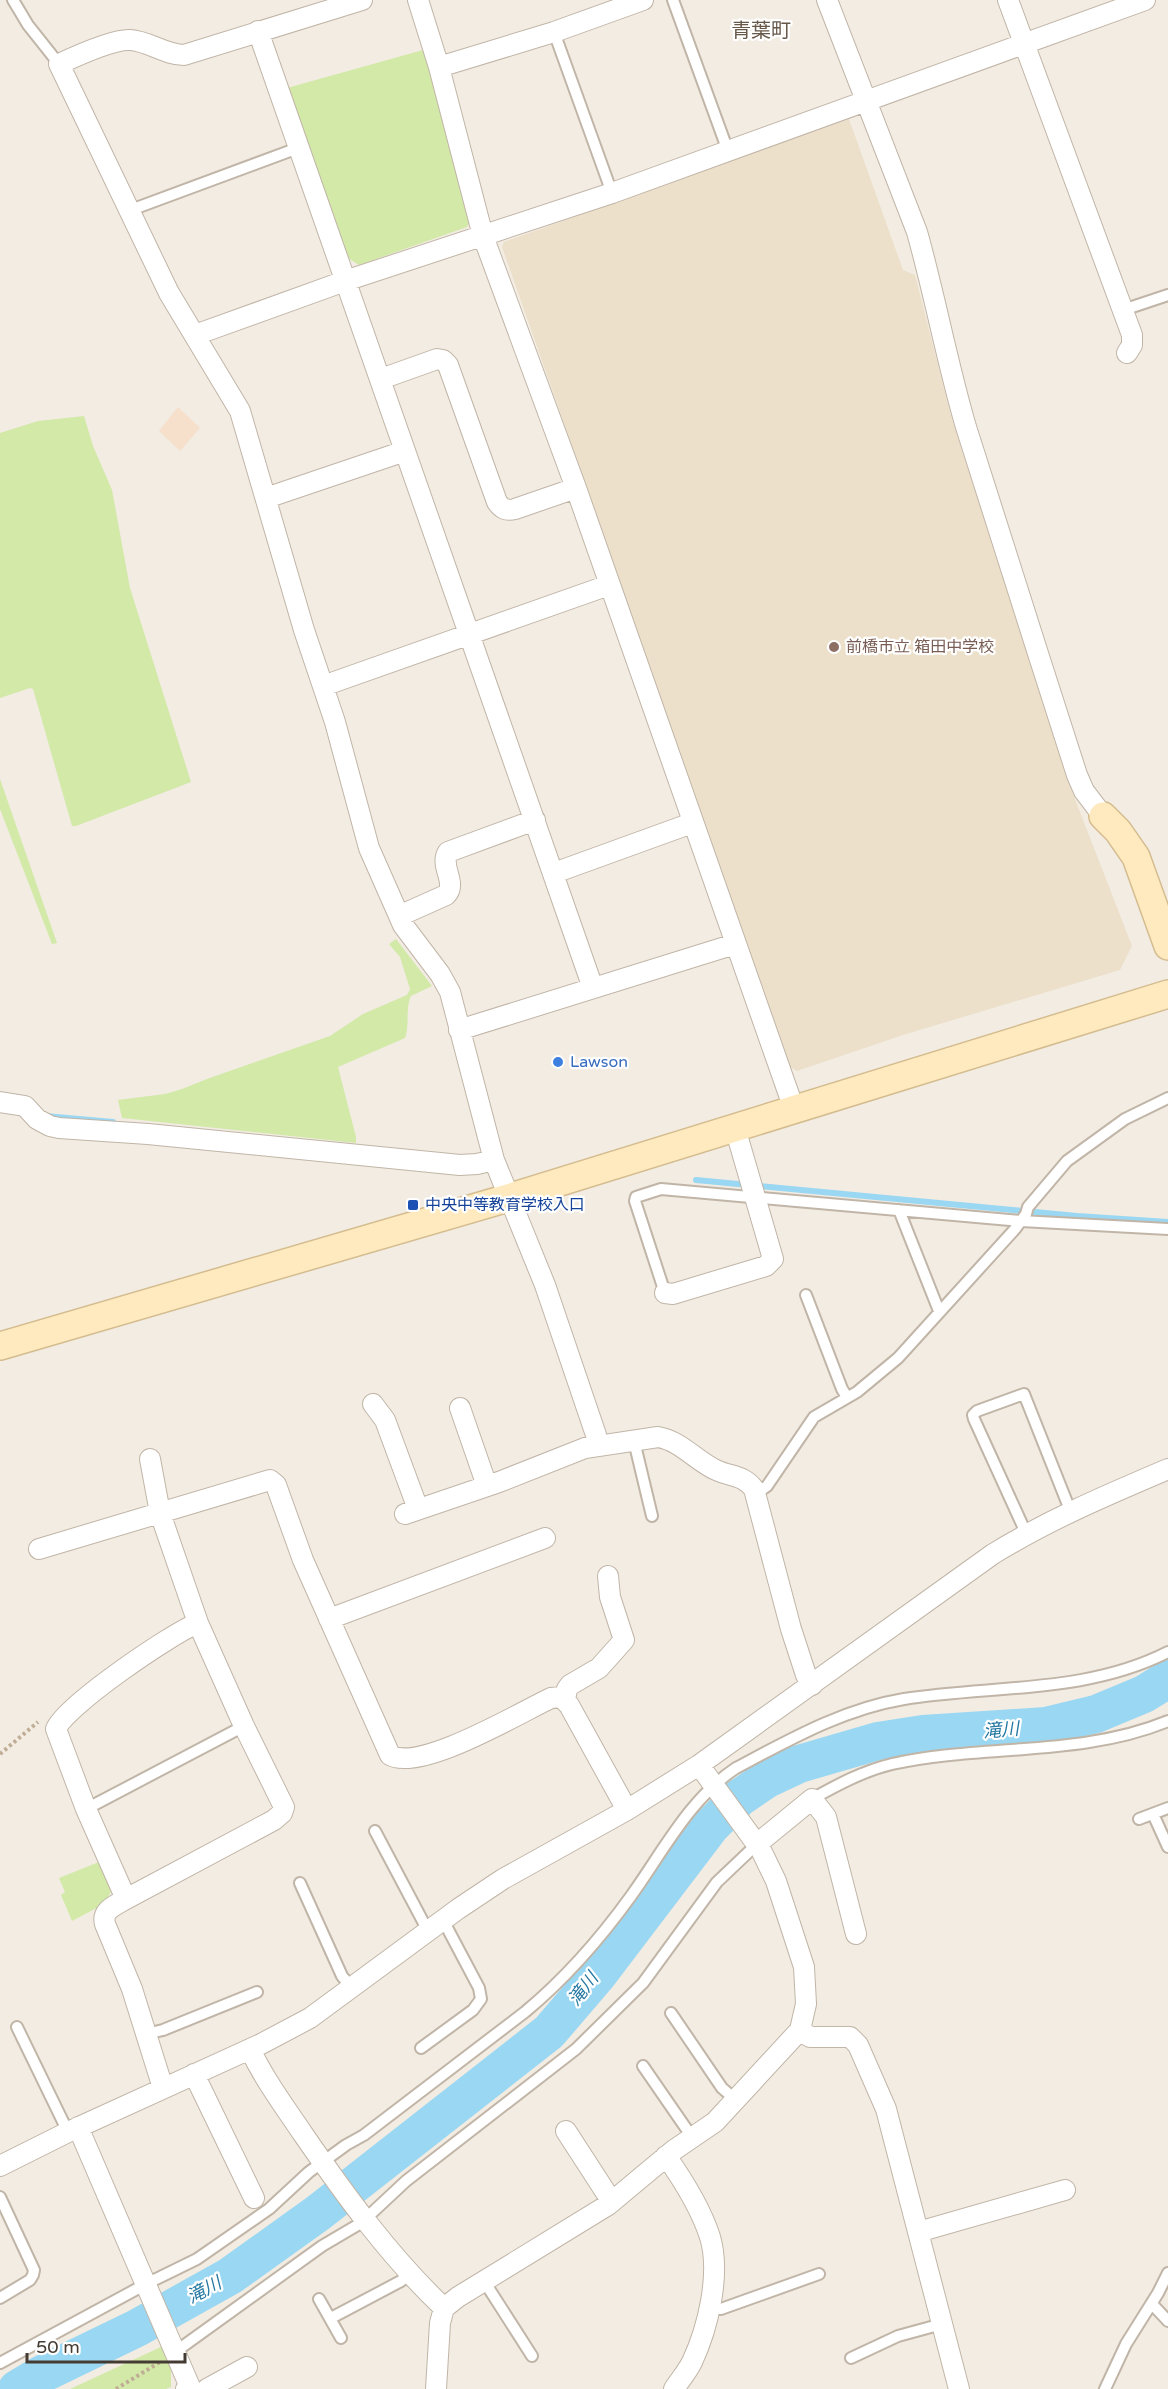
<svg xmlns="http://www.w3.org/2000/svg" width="1168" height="2389" viewBox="0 0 1168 2389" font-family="'Varela Round','Noto Sans JP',sans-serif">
<rect width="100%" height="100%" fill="#f2ece2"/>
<path fill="#f6e0cb" d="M178,407L200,428L180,451L159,431Z"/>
<path fill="#ece0cb" d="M849,119L903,270L915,275L951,416L1068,781L1132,946L1120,970L903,1035L797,1071L790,1067L502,247L504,242Z"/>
<path fill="#d2e9a8" d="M423,50L472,218L467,227L359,265L348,258L287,88Z
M84,416L93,446L112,490L130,588L191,782L76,826H72L33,689L30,688L0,698V433L38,421Z
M0,779L57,943L52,944L0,809Z
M396,939L432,986L411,996C405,1009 410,1025 405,1038L338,1067L356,1137V1143L122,1118L118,1100L165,1094L182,1089L207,1079L330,1036L363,1014L407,995L410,989L400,957L389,944Z
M99,1862L111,1891L106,1903L72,1921L61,1895L65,1892L59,1878Z
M161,2347L171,2369V2387L166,2389H70Z"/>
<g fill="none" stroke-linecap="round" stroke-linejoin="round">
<path stroke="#9ad7f3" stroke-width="6" d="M45,1116L113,1122
M696,1180L1077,1216L1168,1222"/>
<path stroke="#9ad7f3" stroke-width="38" d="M17,2389L42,2374L137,2328L230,2276L318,2213L549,2032L597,1976L711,1826L739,1798L767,1779L799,1764L878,1741L923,1734L1046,1726L1096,1714L1144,1694L1168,1679"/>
<g stroke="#c1b5a7" stroke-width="14">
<path id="lane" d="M13,0L28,25L59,64
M673,0L728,151
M554,32L612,193
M128,211L298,148
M1123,310L1168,295
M899,1210L939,1311
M665,1293L635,1201L636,1197L661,1189L1021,1221L1168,1229
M806,1295L842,1389L847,1397
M634,1441L652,1516
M756,1494L767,1486L814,1417L857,1392L898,1358L1015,1229L1026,1214L1028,1207L1067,1161L1125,1119L1168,1098
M1026,1533L974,1419L973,1415L977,1411L1024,1394L1070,1510
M812,1799C837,1785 863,1771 892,1764C982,1744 1081,1757 1168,1721
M86,1809L244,1726
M1153,1814L1168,1847
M1139,1819L1168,1808
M375,1831L428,1931
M300,1883L342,1976L352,1988
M671,2013L722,2088L736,2100
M17,2027L68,2132
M146,2034L163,2030L257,1992
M421,2048L473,2010L481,1999L479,1988L443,1920
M643,2066L692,2137
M0,2197L34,2270L33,2275L30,2280L0,2298
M484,2281L532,2356
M319,2299L341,2338
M1152,2304L1168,2321
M709,2308L721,2309L819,2274
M331,2318L401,2281L410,2273
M175,2352L322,2246L361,2223L406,2181L576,2049L643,1983L717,1882L757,1844
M851,2358L898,2336L942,2324
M0,2363L146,2284L197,2259L269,2209L309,2172L346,2145L364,2135L525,2012C566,1978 600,1939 631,1896C662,1853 690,1798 736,1768C789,1740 843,1709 904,1699C992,1685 1086,1694 1168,1652
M1105,2389L1126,2344L1158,2293L1168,2273"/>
</g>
<g stroke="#c1b5a7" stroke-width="22">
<path id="street" d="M362,0L184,55C165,55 149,41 130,40C114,39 74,57 59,64L169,293L240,411L304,630L335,722L369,848L403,925L440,974L450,992L494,1160L545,1285L596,1435L597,1446
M418,0L439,67L483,236L576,488L794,1109
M827,0L917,232C935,296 947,362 966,427C1002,543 1040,659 1077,775L1084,791L1103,816
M1008,0L1132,335V345L1127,353
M258,31L593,988
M439,67L554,32L643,0
M195,335L345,281L612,193L1145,0
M381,379L437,359L443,360L448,365L497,502C502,509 506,511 515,509L576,488
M266,498L405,451
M323,686L609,585
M554,873L692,823
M399,916L446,895C458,883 439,866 448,852L535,820
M459,1030L735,944
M0,1102L25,1106L37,1119L50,1126L59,1128L148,1134L460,1165L477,1164L494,1160
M665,1293L673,1294L766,1266L773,1259L735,1128
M373,1404L385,1420L418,1509
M460,1408L487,1486
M150,1459L160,1513L198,1623L244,1726L284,1807L282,1813L274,1820L126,1899C116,1905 101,1910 105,1924L132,1989L163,2088
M405,1514L499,1482L585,1448L658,1437C681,1441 696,1461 716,1470C731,1477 744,1475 754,1489L791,1629L806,1675L812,1685
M39,1549L270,1480L276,1485L303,1560L390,1755C419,1773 521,1712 551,1698L561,1697L569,1705L627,1810
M329,1619L545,1538
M565,1700L567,1689L570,1685L599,1668L624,1640L610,1597L608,1576
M757,1844L812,1799L826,1817L856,1934
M126,1899L86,1809L56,1729C65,1706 172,1633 198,1623
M800,2030L810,2037H850L858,2045L886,2109L959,2389
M250,2049C264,2079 284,2106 303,2134C345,2195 390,2257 444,2308
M194,2074L254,2198
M78,2127L190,2387L186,2389
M566,2131L612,2202
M666,2156C683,2180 701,2209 710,2237C721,2274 708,2328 692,2362C687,2372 680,2380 674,2389
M0,2166L68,2132L261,2044L310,2018L458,1909L503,1879L627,1810L699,1765L993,1554C1050,1519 1107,1495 1168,1469
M918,2232L1065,2190
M207,2389L247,2367
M436,2389L440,2323L444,2308L458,2297L608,2205L674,2150L715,2122L800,2030L806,2004L804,1967L776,1881L761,1850L699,1765"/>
</g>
<g stroke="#d4bc8f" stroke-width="30">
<path id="secondary" d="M1103,816L1118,831L1136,857L1168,946
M0,1346L508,1198L1168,994"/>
</g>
<path stroke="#c0ad95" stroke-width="4" stroke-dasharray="3 3" stroke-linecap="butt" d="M0,1754L38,1722
M116,2389L160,2362"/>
<use href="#lane" stroke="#fff" stroke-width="10"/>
<use href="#street" stroke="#fff" stroke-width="20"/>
<use href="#secondary" stroke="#ffeabf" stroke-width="27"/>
</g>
<circle fill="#8d6e63" stroke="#fff" stroke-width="2" cx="834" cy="647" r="6"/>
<circle fill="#3f7fe0" stroke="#fff" stroke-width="2" cx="558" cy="1062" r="6"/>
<rect fill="#1a4fb4" stroke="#fff" stroke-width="2" x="407" y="1199" width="12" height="12" rx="3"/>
<g text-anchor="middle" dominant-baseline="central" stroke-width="4.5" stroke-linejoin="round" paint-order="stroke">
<g font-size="16" fill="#785e54" stroke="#fff" text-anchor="start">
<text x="846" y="647">前橋市立 箱田中学校</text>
</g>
<g font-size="16" fill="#366cbe" stroke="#fff" text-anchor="start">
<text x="570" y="1062">Lawson</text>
</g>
<g font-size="16" fill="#164399" stroke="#fff" text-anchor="start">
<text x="425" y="1205">中央中等教育学校入口</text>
</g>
<g font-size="18" font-style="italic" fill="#2679a3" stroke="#fff">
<text transform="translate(1001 1730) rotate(-5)">滝川</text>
<text transform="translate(583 1989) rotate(-52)">滝川</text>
<text transform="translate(204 2290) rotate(-28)">滝川</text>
</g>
<g font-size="20" fill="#675849" stroke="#fff">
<text x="761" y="31">青葉町</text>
</g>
</g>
<path d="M27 2353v9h158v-9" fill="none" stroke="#443b32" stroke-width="3"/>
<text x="36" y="2353" font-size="18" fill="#443b32" stroke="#ffffff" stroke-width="4.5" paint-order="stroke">50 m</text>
</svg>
